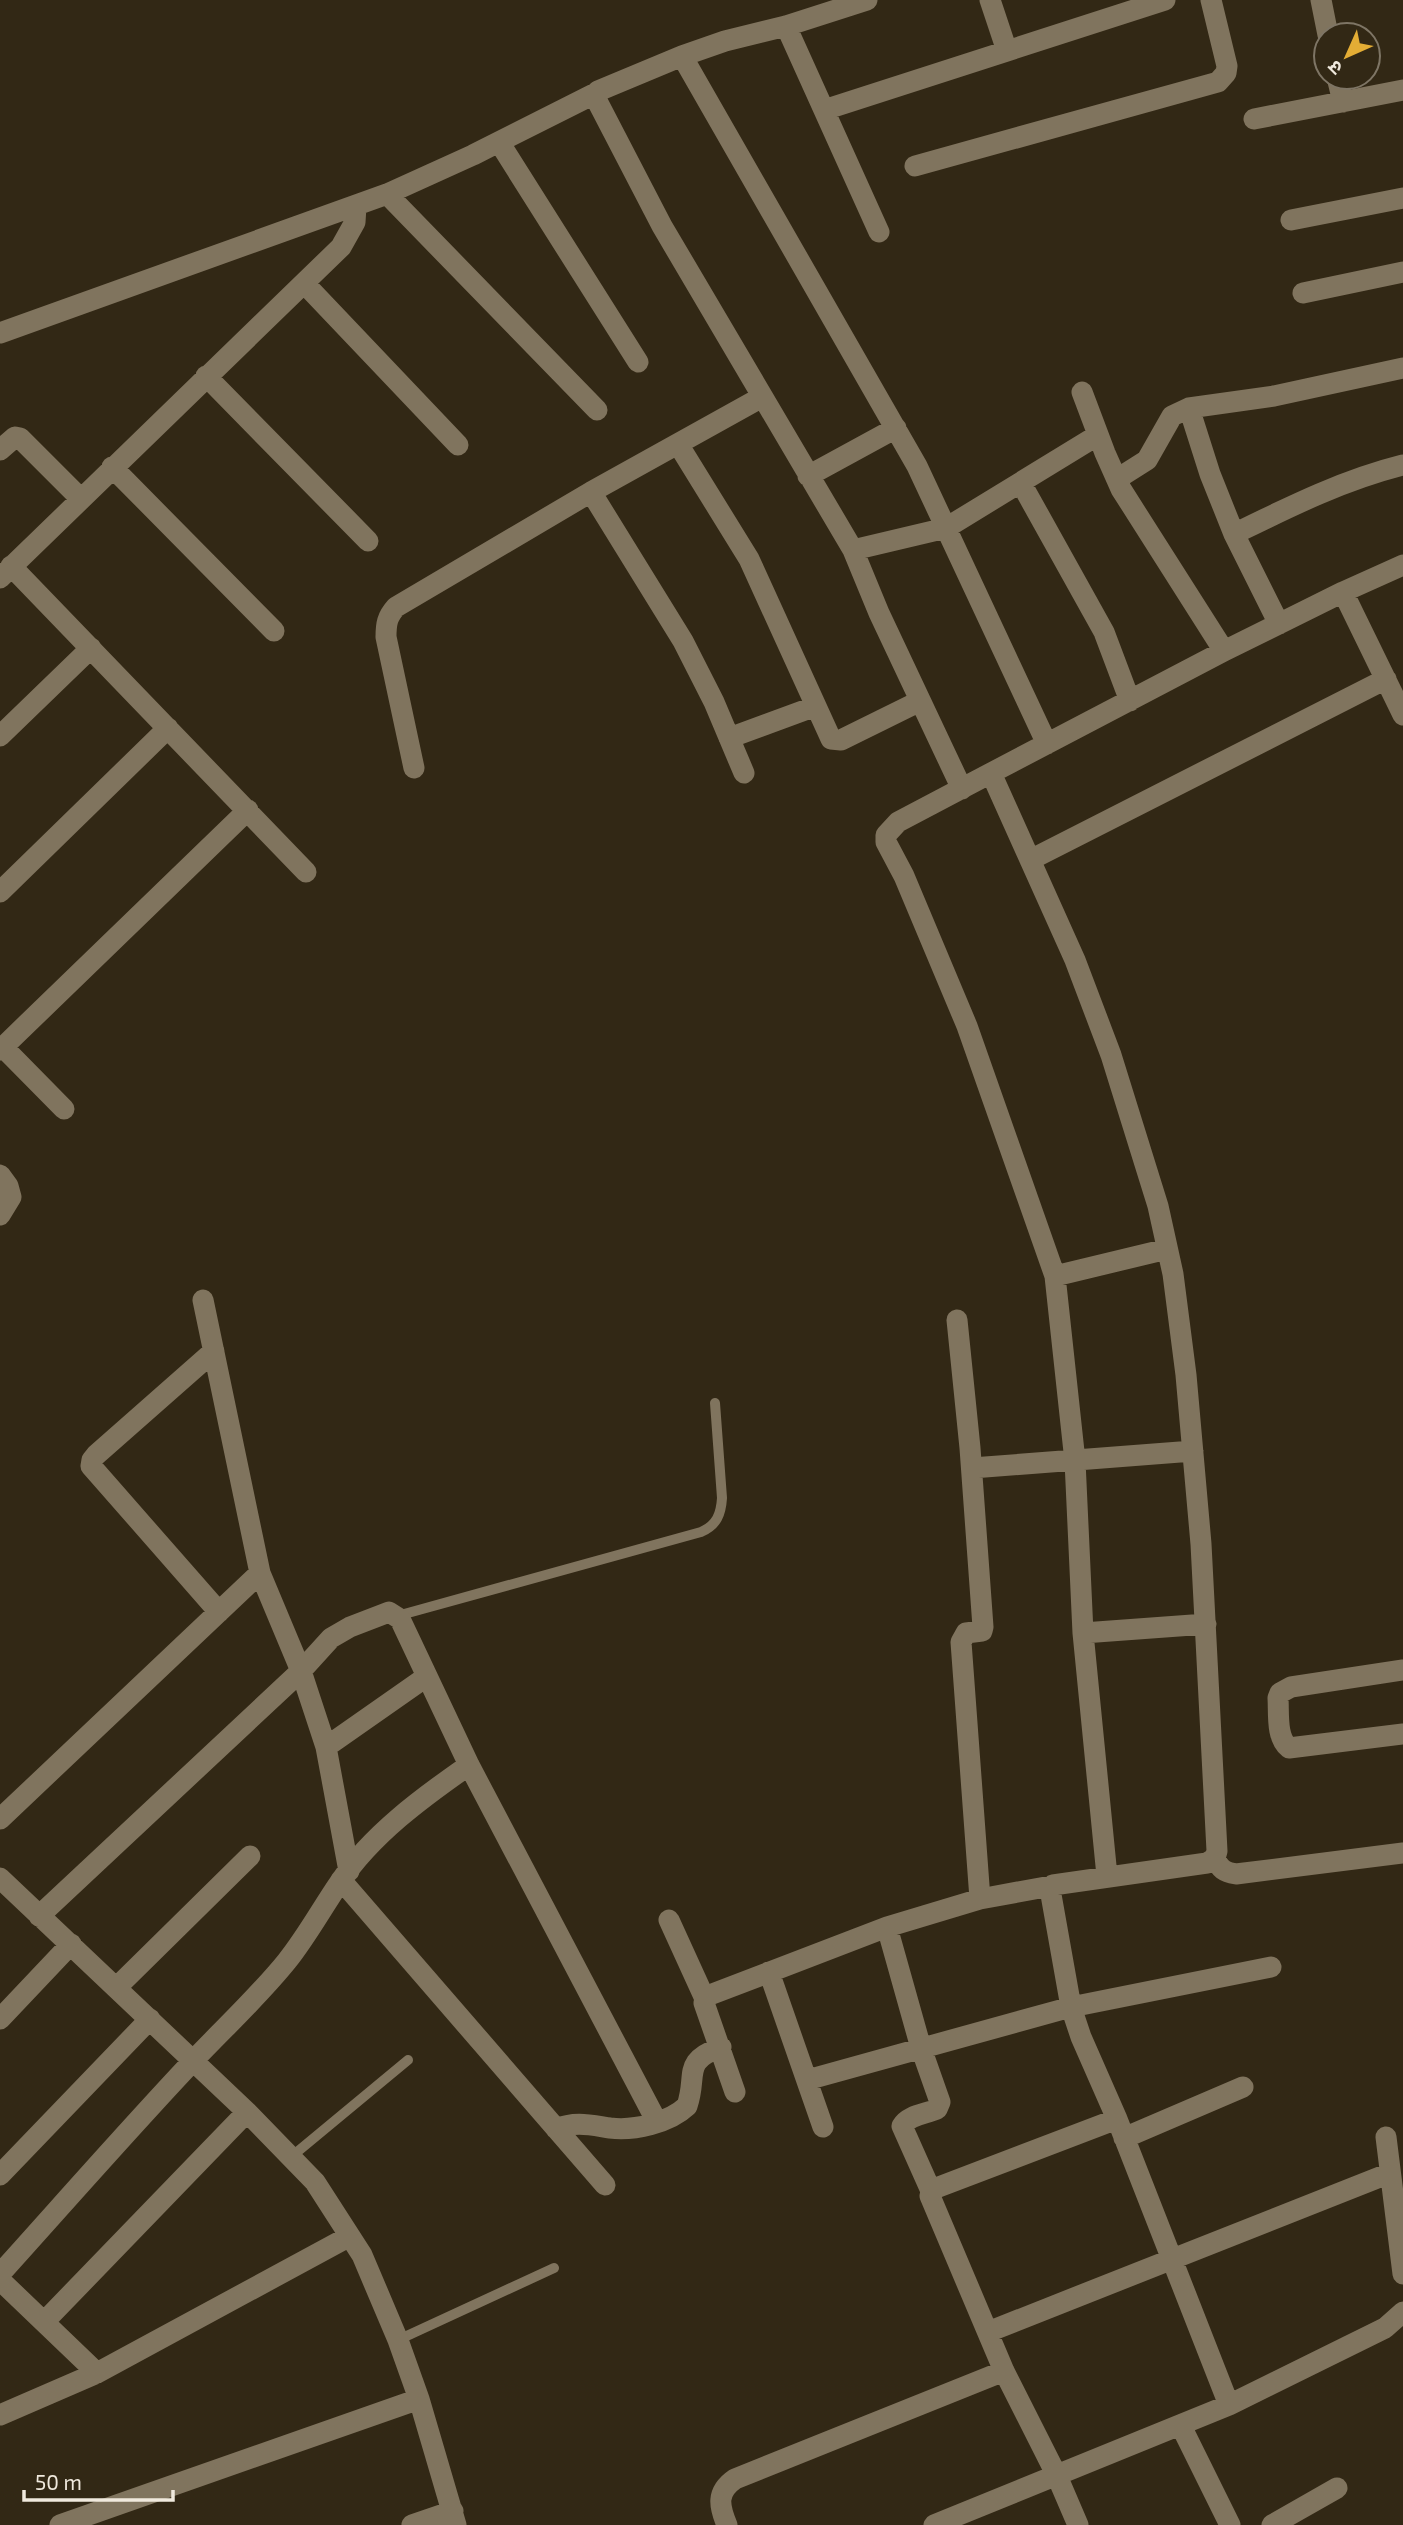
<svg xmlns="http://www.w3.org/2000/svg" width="1403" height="2525" viewBox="0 0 1403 2525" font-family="'Exo 2','Noto Sans Devanagari',sans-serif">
<rect width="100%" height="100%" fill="#322815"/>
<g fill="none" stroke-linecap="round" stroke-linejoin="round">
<path stroke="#80745e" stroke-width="10" d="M397,1616L701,1532C717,1525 721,1514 722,1498L715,1403
M291,2157L408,2060
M398,2340L554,2268"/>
<path stroke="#80745e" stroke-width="21" d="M867,0L786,26L725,41L682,56L598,91L594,95L662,226L853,550L879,613L962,789
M990,0L1007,51
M1321,0L1328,35
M786,26L879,232
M682,56L917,466L1047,744
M1337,77L1343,102
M824,110L1165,0
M1254,119L1403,90
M499,142L638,362
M915,166L1218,82L1226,73L1227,66L1211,0
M387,194L597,410
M1291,220L1403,198
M304,283L458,445
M1303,293L1403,272
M0,333L387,194L473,155L596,93
M206,376L368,541
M1082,392L1105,453L1121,489L1224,651
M1189,408L1210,474L1234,534L1279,624
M678,444L749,559L831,739L841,740L920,701
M0,450L15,437L20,438L80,498
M112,467L274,631
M808,476L896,428
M1117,479L1147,460L1172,416L1189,408L1274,396L1403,368
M1021,483L1104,632L1130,701
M591,492L683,641L714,702L744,773
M1234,534C1289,507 1343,480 1403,465
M853,550L946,528L1098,435
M11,566L306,872
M0,578L341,247L355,222L356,206
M1343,592L1403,715
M0,736L91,648
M729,738L816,706
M414,768L386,637C386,624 387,617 396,607L591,492L762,397
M991,773L898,822L886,835V842L904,876L967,1026L1055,1276L1075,1461L1083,1633L1107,1876
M1030,860L1386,679
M0,892L168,728
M3,1047L64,1109
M0,1050L248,810
M0,1175L8,1186L11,1197L0,1215
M1055,1276L1167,1249
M203,1300L260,1573L301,1671L326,1747L349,1871
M957,1320L970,1448L983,1627L982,1631L966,1633L961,1642L980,1899
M214,1351L96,1455L92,1460L91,1466L219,1612
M972,1468L1193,1451
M1083,1633L1206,1624
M1403,1670L1291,1687L1280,1693L1278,1698C1279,1713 1276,1738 1289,1748L1403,1734
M326,1747L426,1677
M0,1819L260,1573
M1215,1858C1220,1869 1224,1872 1236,1874L1403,1853
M0,1878L247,2112L315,2182L362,2255L398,2340L419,2399L456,2525
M341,1880L605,2185
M39,1916L301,1671L331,1638L350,1627L389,1612L400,1619L469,1765L657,2122
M669,1920L705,1999
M887,1927L921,2048L940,2102L937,2109C926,2114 908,2115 902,2126L931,2191
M769,1972L823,2127
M117,1987L250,1856
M0,2019L71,1944
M807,2080L1071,2007L1271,1967
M735,2092L704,2003L707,1996L887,1927L980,1899L1051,1886
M556,2129C575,2121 590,2125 610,2128C634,2131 669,2123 687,2106C698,2074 681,2062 721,2047
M1386,2137L1403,2274
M1124,2138L1243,2087
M0,2175L150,2019
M0,2274C64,2203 127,2131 192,2062C224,2028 258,1997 287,1961C307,1936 322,1908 340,1882C371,1835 423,1797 469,1765
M0,2280L97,2373
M44,2322L247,2112
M988,2332L1390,2173
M1229,2405L1385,2328L1403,2312
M0,2415L97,2373L350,2236
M1181,2426L1230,2525
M60,2525L419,2399
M412,2525L453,2511
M727,2525C719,2506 716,2492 735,2479L1004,2371
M934,2525L1229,2405L1117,2119L1081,2037L1071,2007L1050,1889L1053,1885L1207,1863L1215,1858L1217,1851L1201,1544L1186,1375L1173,1274L1158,1206L1111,1055L1075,960L991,773L1224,651L1343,592L1403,565
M1078,2525L1057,2476L1004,2371L930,2196L931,2191L936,2188L1117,2119
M1272,2525L1337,2488"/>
</g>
<g transform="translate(1347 56) rotate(225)"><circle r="33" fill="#322815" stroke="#7e7565" stroke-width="2"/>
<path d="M0-5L12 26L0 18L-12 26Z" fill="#e4ad35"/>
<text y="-10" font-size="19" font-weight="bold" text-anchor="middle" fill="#f0e9dd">उ</text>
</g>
<path d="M24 2490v10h149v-10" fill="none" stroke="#f0e9dd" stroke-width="3.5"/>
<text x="35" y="2490" font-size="21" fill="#f0e9dd" stroke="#322815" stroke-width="5" paint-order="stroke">50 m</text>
</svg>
